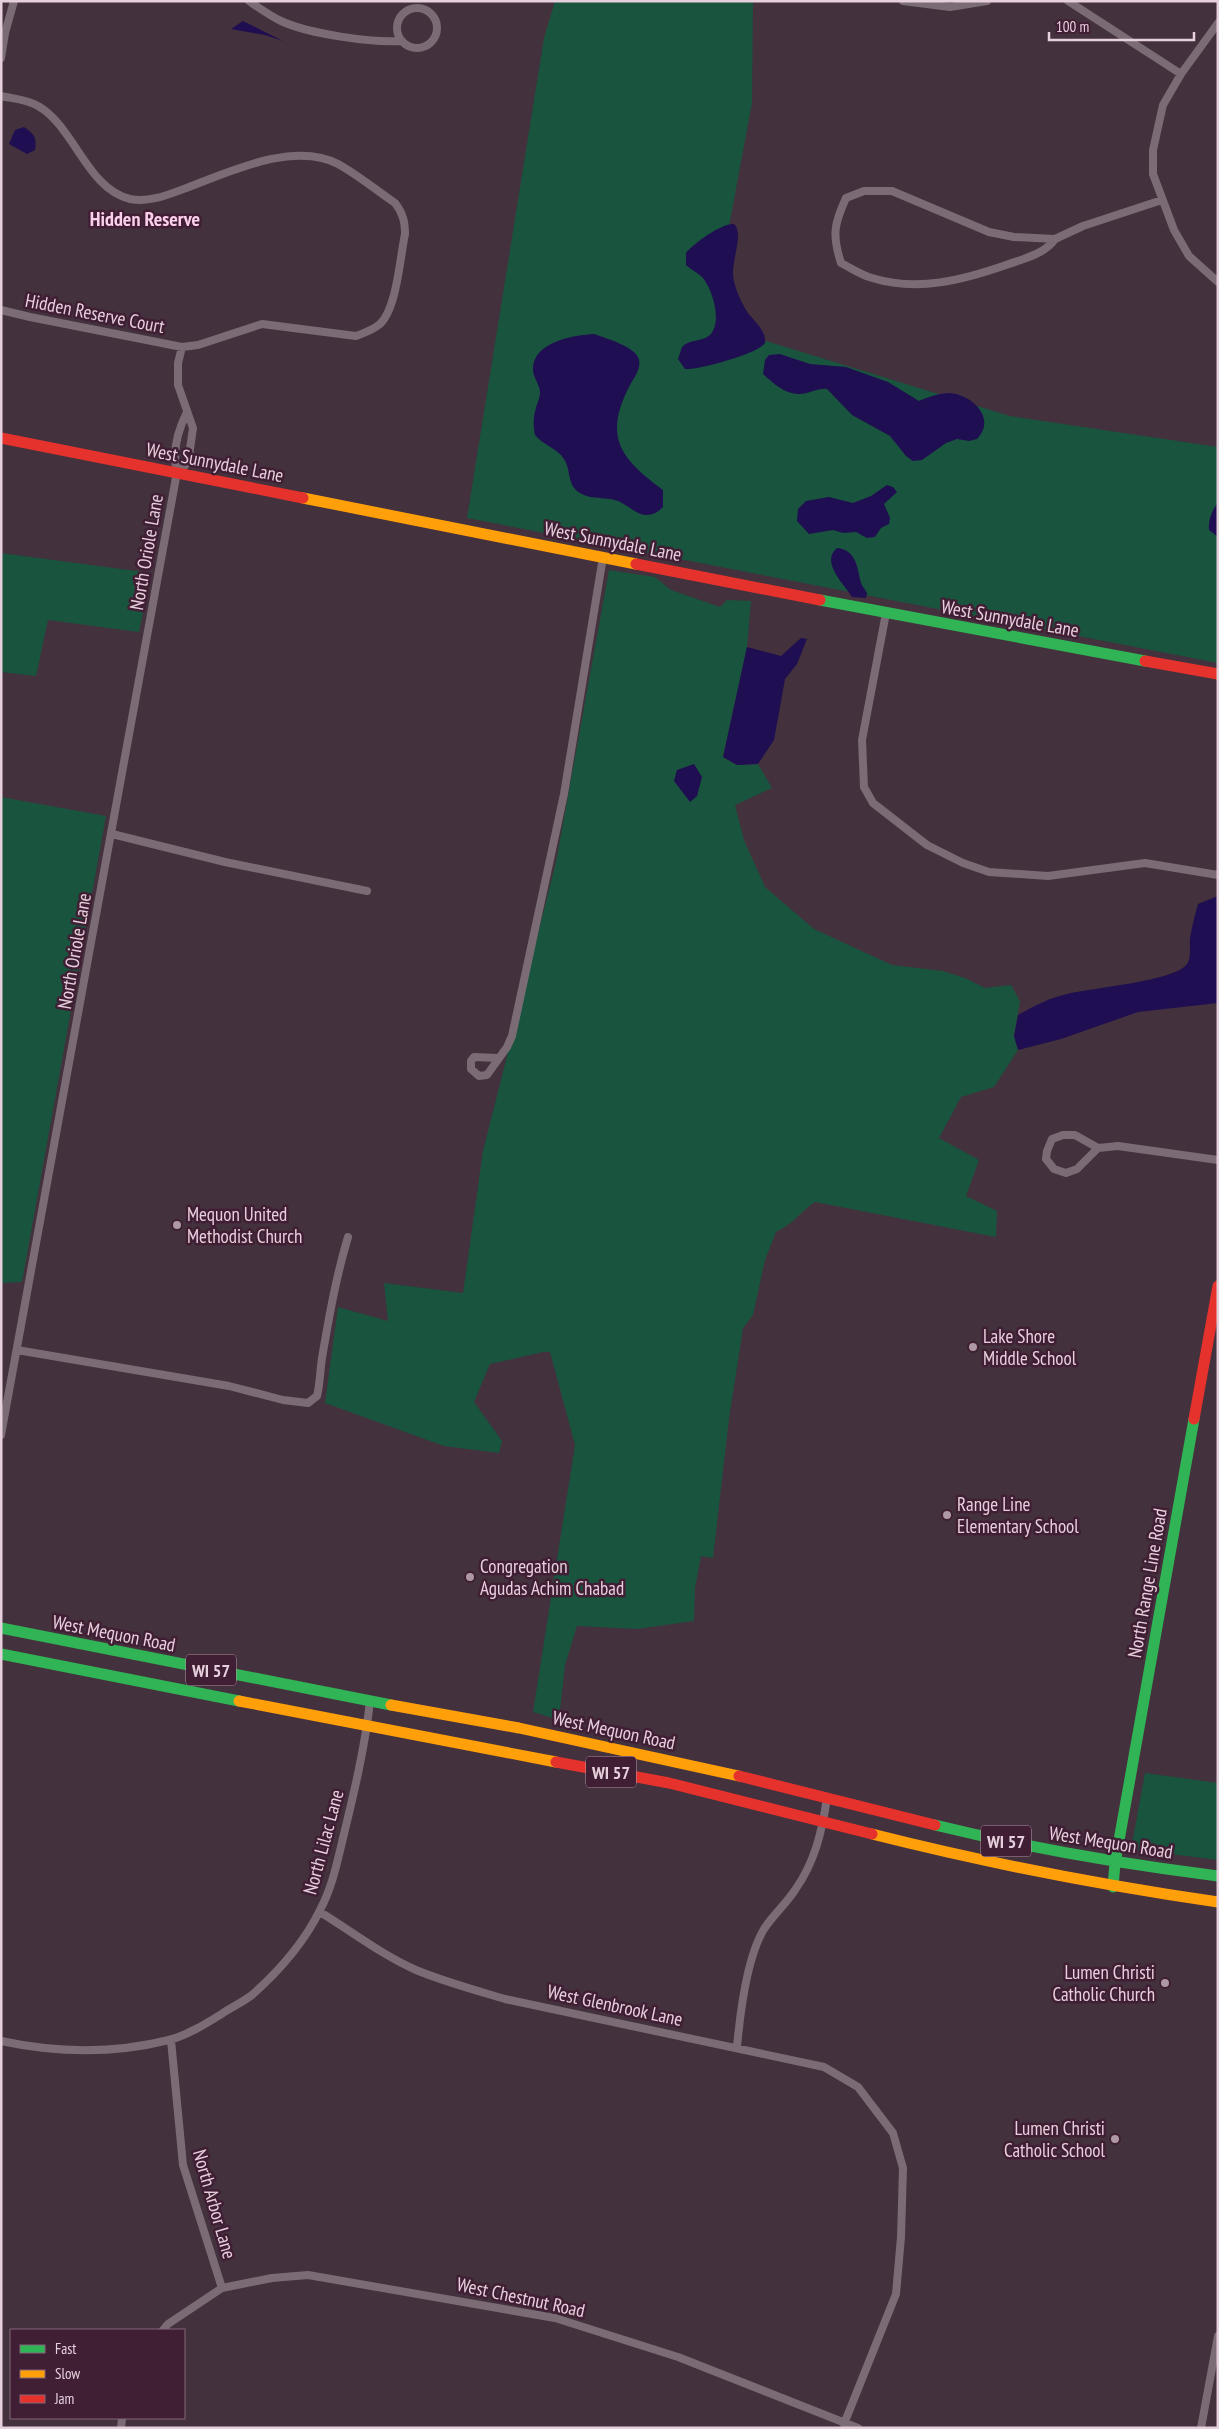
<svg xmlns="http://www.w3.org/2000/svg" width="1219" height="2429" viewBox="0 0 1219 2429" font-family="'PT Sans Narrow',sans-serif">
<rect width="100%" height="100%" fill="#43313d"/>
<path fill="#19543e" d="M555,1H753L752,103L722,264L756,338L1010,416L1218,447V663L467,518L544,38Z
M1,553L151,573L139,632L48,620L36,676L1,672Z
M609,570L655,577L671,590L720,607L727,600L751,601L747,647L723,757L737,765L758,764L772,788L735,805L744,840L765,887L814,929L892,965L943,971L965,978L985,988L1011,985L1020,1001L1014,1036L1018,1050L994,1087L961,1097L939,1138L979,1160L966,1196L997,1211L996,1237L815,1202C799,1213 795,1223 776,1232L765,1260L753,1315L743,1328L729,1419L713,1558L701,1556L695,1588L694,1621L637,1629L577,1626L565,1665L559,1720L533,1712L575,1445L550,1352H543L490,1364L474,1402L502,1441L499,1453L444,1446L325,1403L338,1307L388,1321L384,1283L463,1293L483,1151L556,862Z
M1,797L106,816L22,1282L1,1283Z
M1145,1773L1218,1783V1860L1131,1849Z"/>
<path fill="#1f0e51" d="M243,21L283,41L265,35L231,29Z
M24,127C34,134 37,137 35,150L27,154L9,144L15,130Z
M734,224C745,234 729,265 734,281C736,291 741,301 746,310C752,320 767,330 765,343C758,354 698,370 685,369L678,359L682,347C689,339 702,342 710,335C723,322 712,288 702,277C697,272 691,270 686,265V253C694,243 722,223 734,224Z
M594,334C605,338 637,347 639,360C641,369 634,378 630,385C603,437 620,458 663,490V507C658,512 653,515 646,515C635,514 628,505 618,501C604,496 590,501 577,491C567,482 571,470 564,459C557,448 543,445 535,435C533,426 533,417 536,408C537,403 540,398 540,393C540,385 534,379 533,371C531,342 574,335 594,334Z
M780,354L810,364L846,367L888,382L919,401C928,397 940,393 950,393C972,395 997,418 977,439L969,441L957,439L946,443L922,460L913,461L906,456L890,436L852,415L827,389C820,388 814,391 807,393C789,398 775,385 763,374L765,360L769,355Z
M887,485L893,487L897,492L884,504L890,518L889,524L881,528L875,537L867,538L856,532L843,533L833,530L809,534L797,521L798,509L806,501L829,497L853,503L871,496Z
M1218,503V537L1209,530C1208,520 1212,510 1218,503Z
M837,548C857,550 857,568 861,583C862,586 865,589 867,593L866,598L852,597C844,584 820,562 837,548Z
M801,638L807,639L797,664L785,679L774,740L758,764L737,765L723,757L747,647L781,656Z
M694,764L702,777L697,796L690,802L674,781L677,770Z
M1218,896V1003L1138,1012L1061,1039L1018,1050L1014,1036L1018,1015C1034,1006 1049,998 1067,994C1091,988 1176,981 1187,964C1192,957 1189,946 1190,938C1192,926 1195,915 1198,904Z"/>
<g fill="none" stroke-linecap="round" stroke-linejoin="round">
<path stroke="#7a6b74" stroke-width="8" d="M249,1C259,8 270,16 281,21C309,34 372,43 402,41
M903,1L950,7L987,1
M1068,1L1181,74
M397 28a20 20 0 1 1 40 0a20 20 0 1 1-40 0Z
M1218,23L1181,74L1163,105L1153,150V174L1174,230L1189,256L1218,282
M1,58L5,33L14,1
M1,96C14,99 27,99 38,106C74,126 87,189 130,199C150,203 170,194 189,187C231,171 295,141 338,164C358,175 376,190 395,203C403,213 405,222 405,234C400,257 397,308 380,324C373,330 364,333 356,336L262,324L198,345L182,347L30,317L1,310
M864,191H892L989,232L1014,237L1055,239C1045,254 1023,259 1006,265C963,280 918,292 872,278C861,275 851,268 841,263C832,235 834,224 846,198Z
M1055,239L1083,226L1162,200
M177,472L188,463L193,428L178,385V363L182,347
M886,613L862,740L864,787L873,803L927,845L963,863L989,872L1048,876L1145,863L1218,875
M112,834L225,862L367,891
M498,1058L474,1057L471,1061V1069L479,1076L487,1075L507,1047L512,1036L564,794L603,557
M1098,1148L1077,1169L1066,1173L1054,1169L1046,1159L1047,1151L1052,1139L1063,1135H1075L1098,1148L1118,1146L1218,1160
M17,1350L229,1386L283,1400L308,1403L317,1396C320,1384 320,1371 322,1358C329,1317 336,1277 348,1237
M1,1435L177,472C172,452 178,430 187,412
M320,1912C351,1931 382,1955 416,1970C445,1982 475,1990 505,1999L824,2067L858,2087L893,2133L903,2168L901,2237L896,2294L844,2424
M171,2040L183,2165L222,2288
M1,2041C57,2053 113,2054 169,2040C188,2035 207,2023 223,2013C232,2007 243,2002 252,1995C279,1971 304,1943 320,1910C332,1888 337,1863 343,1838C354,1793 365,1747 370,1701
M737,2047C740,2014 747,1957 764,1929C773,1915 786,1904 795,1890C815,1862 822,1831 827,1798
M163,2330L168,2324L222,2288L272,2278L308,2275L555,2318L678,2357L858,2428
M121,2428L122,2418
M1201,2428L1218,2336"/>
<path stroke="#30b455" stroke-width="11" d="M820,600L1145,661
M1,1628L391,1705
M1,1654L239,1701
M935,1825C1029,1848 1122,1864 1218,1876
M1113,1887L1115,1863L1194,1419"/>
<path stroke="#ff9f0a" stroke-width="11" d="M303,498L636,564
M239,1701L556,1762
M391,1705L519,1728L739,1776
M872,1834C987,1863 1100,1885 1218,1902"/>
<path stroke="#e5322d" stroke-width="11" d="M1,438L303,498
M636,564L820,600
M1145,661L1218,674
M1194,1419L1218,1286
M556,1762L669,1783L872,1834
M739,1776L935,1825"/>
</g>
<g fill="#ae98a5" stroke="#401f34" stroke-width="2">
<circle cx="177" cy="1225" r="5"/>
<circle cx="973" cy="1347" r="5"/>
<circle cx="947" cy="1515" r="5"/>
<circle cx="470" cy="1577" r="5"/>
<circle cx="1165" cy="1983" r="5"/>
<circle cx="1115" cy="2139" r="5"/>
</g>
<g text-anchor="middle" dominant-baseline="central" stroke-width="5" stroke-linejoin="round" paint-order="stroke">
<g fill="#401f34" stroke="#b59baa" stroke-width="1">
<rect x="186" y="1654.5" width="50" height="31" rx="4"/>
<rect x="586" y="1756.5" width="50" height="31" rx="4"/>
<rect x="981" y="1825.5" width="50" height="31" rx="4"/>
</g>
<g font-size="18" font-weight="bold" fill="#e7d0dd">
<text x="211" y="1670">WI 57</text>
<text x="611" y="1772">WI 57</text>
<text x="1006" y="1841">WI 57</text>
</g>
<g font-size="19" fill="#e7d0dd" stroke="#401f34">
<text transform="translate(95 313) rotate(11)">Hidden Reserve Court</text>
<text transform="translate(215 462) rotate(11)">West Sunnydale Lane</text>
<text transform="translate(613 541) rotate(11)">West Sunnydale Lane</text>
<text transform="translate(146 552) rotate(-80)">North Oriole Lane</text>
<text transform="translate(1010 618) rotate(10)">West Sunnydale Lane</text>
<text transform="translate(74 951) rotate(-80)">North Oriole Lane</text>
<text transform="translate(1147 1583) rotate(-80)">North Range Line Road</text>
<text transform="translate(114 1633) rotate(11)">West Mequon Road</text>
<text transform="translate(614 1730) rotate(12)">West Mequon Road</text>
<text transform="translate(323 1842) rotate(-75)">North Lilac Lane</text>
<text transform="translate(1111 1842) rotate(9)">West Mequon Road</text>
<text transform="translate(615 2005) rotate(12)">West Glenbrook Lane</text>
<text transform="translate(215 2204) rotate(74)">North Arbor Lane</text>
<text transform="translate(521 2297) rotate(12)">West Chestnut Road</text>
</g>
<g font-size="19" fill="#e7d0dd" stroke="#401f34" text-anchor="start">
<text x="187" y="1214">Mequon United<tspan x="187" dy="22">Methodist Church</tspan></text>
<text x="983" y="1336">Lake Shore<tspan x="983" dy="22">Middle School</tspan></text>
<text x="957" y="1504">Range Line<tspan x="957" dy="22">Elementary School</tspan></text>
<text x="480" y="1566">Congregation<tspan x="480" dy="22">Agudas Achim Chabad</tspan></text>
<text x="1155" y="1972" text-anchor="end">Lumen Christi<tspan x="1155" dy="22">Catholic Church</tspan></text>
<text x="1105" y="2128" text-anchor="end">Lumen Christi<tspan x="1105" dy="22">Catholic School</tspan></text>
</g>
<g font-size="20" font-weight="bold" fill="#fccfea" stroke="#401f34">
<text x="145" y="219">Hidden Reserve</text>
</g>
</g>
<rect width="1219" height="2429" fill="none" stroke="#e7d0dd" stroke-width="5"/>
<rect x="10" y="2329" width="175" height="90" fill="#401f34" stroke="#836678"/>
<rect x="20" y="2345" width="25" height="8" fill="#30b455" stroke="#836678"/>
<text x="55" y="2354" font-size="15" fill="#e7d0dd">Fast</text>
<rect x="20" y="2370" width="25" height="8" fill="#ff9f0a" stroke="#836678"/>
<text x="55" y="2379" font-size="15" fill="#e7d0dd">Slow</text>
<rect x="20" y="2395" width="25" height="8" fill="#e5322d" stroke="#836678"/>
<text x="55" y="2404" font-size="15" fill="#e7d0dd">Jam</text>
<path d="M1049 32v8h145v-8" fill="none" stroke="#e7d0dd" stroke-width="2.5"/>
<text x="1056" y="32" font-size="15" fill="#e7d0dd" stroke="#401f34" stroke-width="4" paint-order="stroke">100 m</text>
</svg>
